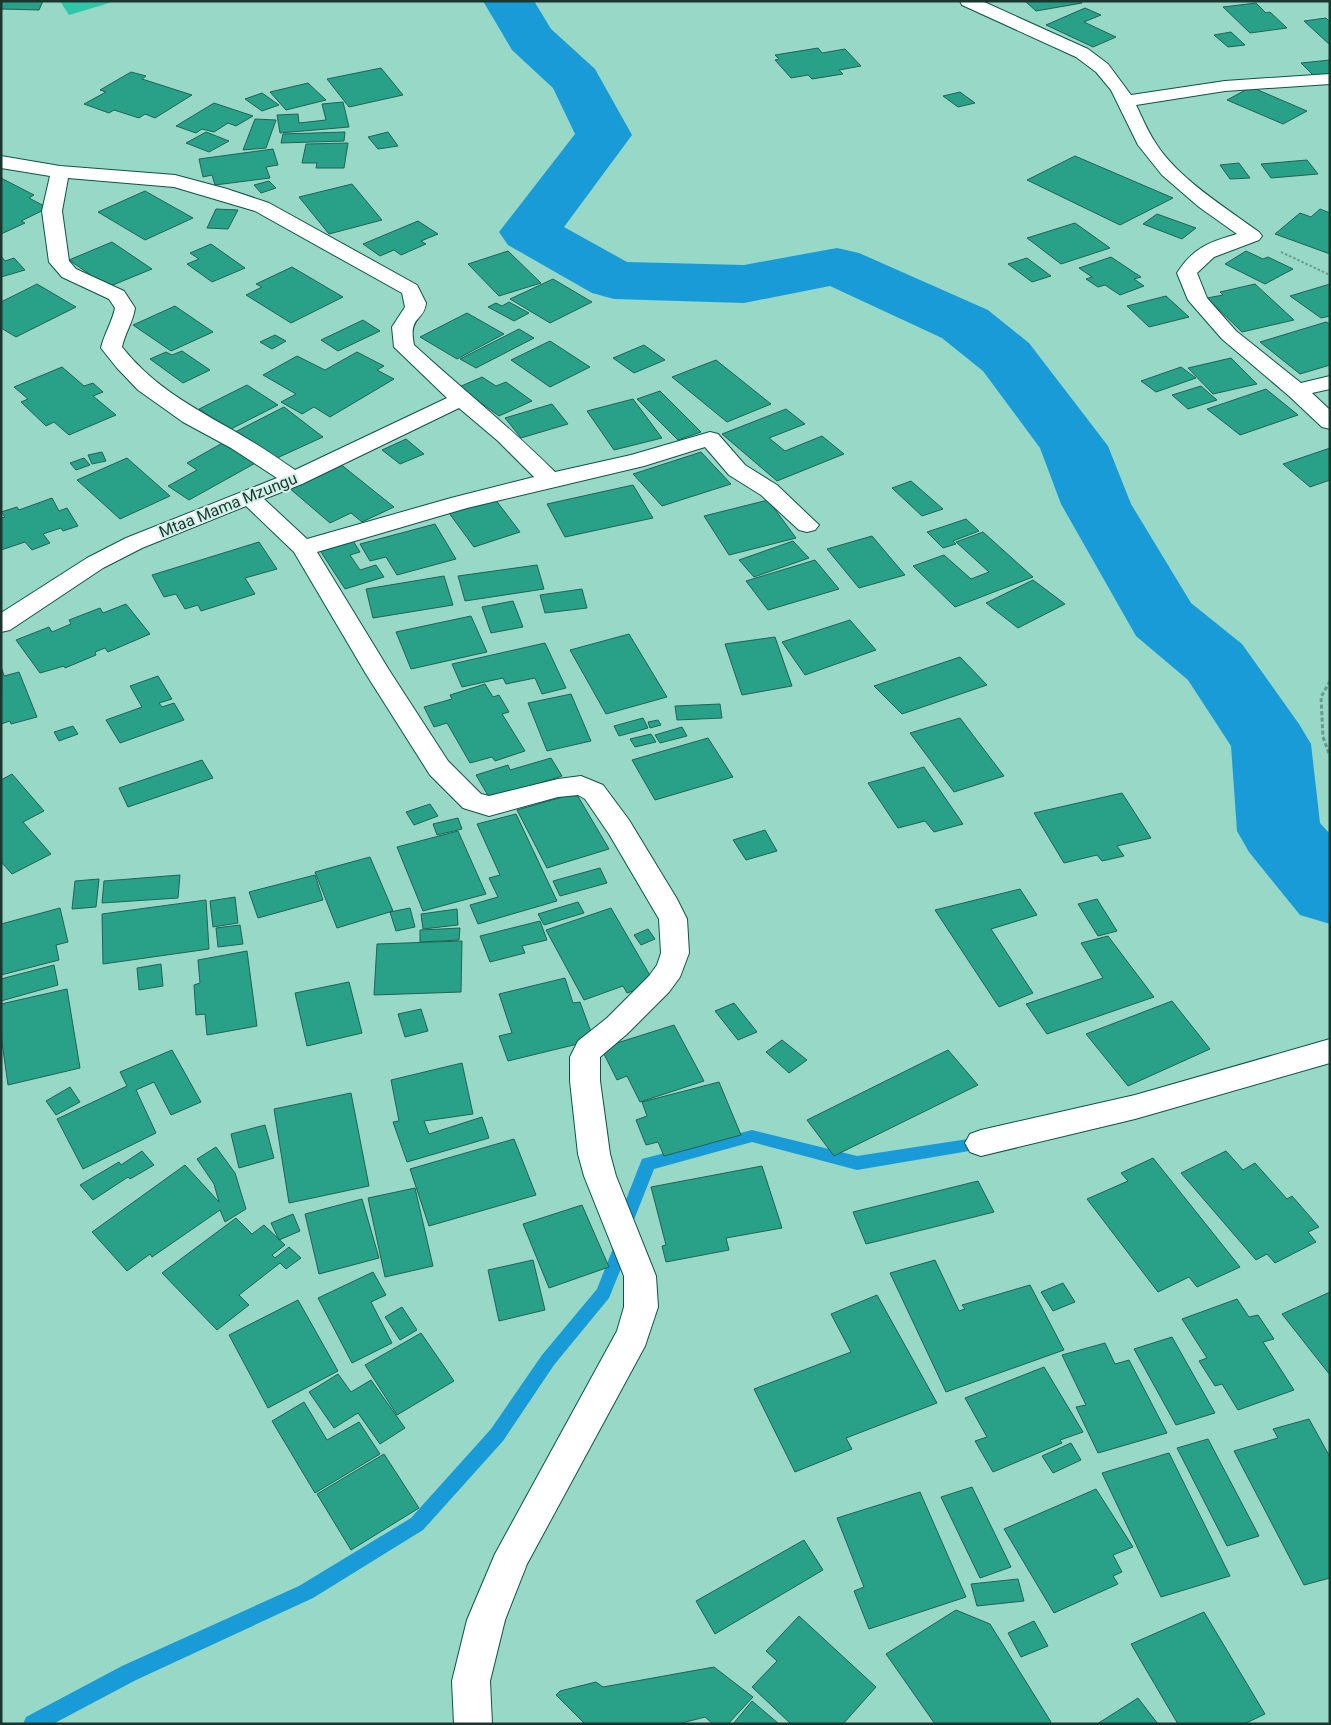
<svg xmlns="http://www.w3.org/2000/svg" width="1331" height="1725" viewBox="0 0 1331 1725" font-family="Roboto,sans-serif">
<rect width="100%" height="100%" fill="#97d8c7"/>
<path fill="#30c6a9" d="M60,1H116L69,15Z"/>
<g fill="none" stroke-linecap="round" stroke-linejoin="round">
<path fill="#199bd7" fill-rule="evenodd" d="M752,1130L857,1156L981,1137L986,1138L989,1143L986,1148L981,1149L857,1170L752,1142L654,1169L630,1230L628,1251L609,1298L554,1365L503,1441L423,1530L313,1598L136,1680L53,1724H23L26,1717L122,1666L299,1586L411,1518L491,1429L542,1355L597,1289L612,1251L614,1230L642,1159Z"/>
<path fill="#199bd7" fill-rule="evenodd" d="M483,1H534L551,29L595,69L632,135L564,227L627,262L744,265L837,248L859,253L988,310L1029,343L1108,446L1131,504L1191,603L1242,644L1299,724L1311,744L1320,823L1330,834V924L1300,915L1249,852L1237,831L1231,746L1188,680L1136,636L1061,504L1040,448L983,371L942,338L830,286L744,303L614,299L592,293L508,245L499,232L575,134L553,88L512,50Z"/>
</g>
<path fill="#29a088" stroke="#216355" d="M1,1H43L39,10L1,9Z
M1025,1H1081L1082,3L1036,11Z
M1256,3L1266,13L1270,12L1287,28L1250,33L1223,7Z
M1085,8L1101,15L1084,22L1116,37L1093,47L1046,25Z
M1326,18L1330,22V45L1304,21Z
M1231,32L1245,45L1228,47L1214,35Z
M818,48L822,53L845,49L861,66L839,70L843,74L812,79L808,75L791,78L775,60L779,59L775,55Z
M1330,60V74L1314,76L1301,63Z
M381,68L403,95L349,107L327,79Z
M131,72L146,76L142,79L192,95L155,118L145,114L139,118L114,110L109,113L84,104L106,92L100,90Z
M308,83L326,100L286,110L270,92Z
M1251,87L1307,111L1283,124L1227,100Z
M960,92L975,103L958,107L943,96Z
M262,93L279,105L262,111L245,99Z
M343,102L349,127L280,133L277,115L298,114L299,123L326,120L322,104Z
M214,103L253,116L236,126L228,123L214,132L202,129L196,133L176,126Z
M255,119L276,120L266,148L243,150Z
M206,132L229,141L209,152L186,143Z
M345,132L344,141L281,143L283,134Z
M388,132L398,146L378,149L368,137Z
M348,143L344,168H316L317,163H302L306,144Z
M273,149L278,165L266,167L270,178L215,185L212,175L203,177L199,159Z
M1075,156L1173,198L1120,225L1027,180Z
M1307,160L1318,174L1271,178L1261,164Z
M1239,163L1250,178L1230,179L1220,165Z
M1,178L34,195L29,198L48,208L21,221L25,223L1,234Z
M269,181L276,188L261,193L254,185Z
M352,184L382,220L329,234L299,197Z
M145,191L193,218L145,240L98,212Z
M216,209L238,210L228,229L207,228Z
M1320,209L1330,213V254L1275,234L1300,213L1311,217Z
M1157,214L1196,228L1182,239L1143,224Z
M418,221L438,234L421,241L426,244L401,255L394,250L380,256L363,244Z
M1075,223L1110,248L1061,264L1027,238Z
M112,242L152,269L108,287L69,260Z
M211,244L245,268L212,282L187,264L199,259L190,253Z
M508,251L541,283L499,296L468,264Z
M1246,251L1263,259L1268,257L1293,269L1265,284L1225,264Z
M1,256L5,261L14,258L25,270L1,277Z
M1111,257L1141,277L1134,279L1144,286L1120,295L1105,285L1098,287L1086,279L1092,277L1079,268Z
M1027,258L1051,276L1032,282L1008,264Z
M292,267L343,297L291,323L246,295L262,287L256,284Z
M553,279L592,302L550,323L510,299Z
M37,284L76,307L16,337L1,328V302Z
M1255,284L1294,320L1242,332L1207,298L1223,295L1220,292Z
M1330,284V316L1321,318L1290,296Z
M1166,296L1189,317L1149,327L1127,306Z
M509,302L529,313L514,321L488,307L496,303L502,306Z
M175,306L213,332L171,351L133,325Z
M467,313L504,334L457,359L420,337Z
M363,320L380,331L338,351L321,340Z
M1326,322L1330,324V365L1300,374L1260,342Z
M519,329L534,338L476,368L460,359Z
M275,335L286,341L272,349L260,342Z
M550,341L590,367L550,387L511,360Z
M644,345L665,360L634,373L613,358Z
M182,351L210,370L183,383L150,359L166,352L172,355Z
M357,352L384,366L377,370L394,379L330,417L314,407L302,414L281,402L296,394L263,375L297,356L325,370Z
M1231,358L1257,384L1213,394L1188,368Z
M716,360L771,404L727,422L672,377Z
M62,367L84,386L93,383L103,392L93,396L116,415L69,435L54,422L46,426L21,402L28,399L14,387Z
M1181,367L1196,378L1156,392L1141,381Z
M482,377L496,386L506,382L532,401L499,416L459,387Z
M247,385L278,405L229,430L199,409Z
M1201,386L1217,400L1188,409L1172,395Z
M1266,389L1298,415L1240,435L1207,409Z
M660,391L701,432L678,440L637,399Z
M633,399L662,438L614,450L587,411Z
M552,404L568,424L521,438L505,418Z
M284,407L323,437L277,458L235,432Z
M786,409L805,424L769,438L785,451L822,436L844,454L777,481L722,434Z
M406,439L424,454L400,464L382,450Z
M226,441L259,461L189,500L168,486L197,470L187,463Z
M1330,448V480L1310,487L1283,464Z
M102,452L106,461L92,464L88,455Z
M701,452L731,484L662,506L633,474Z
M84,458L90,465L76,470L70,463Z
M127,458L170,496L120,519L77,480Z
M339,463L394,507L362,522L351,513L330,523L288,487Z
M911,481L943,509L922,516L892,488Z
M633,485L653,518L565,537L547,504Z
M52,498L59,511L67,508L78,526L63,531L61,528L43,534L50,543L32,550L25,542L1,550V518L5,517L1,512L17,507L19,510Z
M495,499L520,532L474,547L449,513Z
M768,500L796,538L729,555L704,516Z
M966,519L979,531L953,541L956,544L943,548L927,532Z
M435,524L456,559L397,575L386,557L370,561L360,544Z
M983,532L1033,577L955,607L913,566L944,555L971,579L989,572L956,542Z
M872,536L905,575L859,588L827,549Z
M352,539L360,552L350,555L360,570L376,565L384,577L345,589L319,549Z
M793,541L809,558L754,577L739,560Z
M259,542L277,569L245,578L255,594L201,611L198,605L185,609L176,594L164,597L152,575Z
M815,560L839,589L768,610L746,581Z
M537,565L544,589L465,601L458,576Z
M444,576L453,605L373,618L366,589Z
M1033,580L1065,604L1018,628L986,603Z
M582,589L587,608L545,613L540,595Z
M513,601L523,627L491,633L482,607Z
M126,604L150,634L108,652L105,648L95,652L96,655L65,668L64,666L40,673L16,640L49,627L52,632L71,624L69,620L100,608L103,613Z
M471,616L487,652L411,669L396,632Z
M850,620L876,650L805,675L782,642Z
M629,634L667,697L606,714L570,650Z
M775,637L792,686L742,695L725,644Z
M545,643L566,688L542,694L535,678L506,684L503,678L462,687L452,664Z
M960,657L987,685L902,714L874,686Z
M2,669L4,676L19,672L37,717L11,724L10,721L1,724Z
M158,676L172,699L159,703L162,707L174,703L184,720L120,743L106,720L142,707L130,686Z
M485,684L493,697L499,695L509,712L502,714L525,751L495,761L492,757L470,763L447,723L434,727L424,707L452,699L450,695Z
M571,694L591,741L547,751L528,703Z
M720,704L722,718L677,720L675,706Z
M643,718L648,728L619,736L614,726Z
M960,718L1004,776L954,792L910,733Z
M658,720L661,725L650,728L648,722Z
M73,726L78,734L59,741L54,732Z
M682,727L687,736L660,743L655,735Z
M651,734L656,742L635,747L630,739Z
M708,738L733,777L655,800L632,760Z
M551,758L562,776L490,799L476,775L508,765L510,770Z
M202,760L213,778L128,807L119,788Z
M924,767L963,824L934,832L925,821L898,828L868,783Z
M12,774L44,811L23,822L51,854L12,874L1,862V780Z
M576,793L609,849L547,868L517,810Z
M1122,793L1151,838L1117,846L1124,856L1102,861L1097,855L1064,863L1034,813Z
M430,804L438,816L414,825L406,812Z
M516,814L557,901L478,924L470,905L498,897L489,878L500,875L477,824Z
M458,818L462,829L437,835L433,824Z
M765,830L777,851L746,860L733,840Z
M458,831L486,894L423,911L397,847Z
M370,857L393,911L337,928L315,872Z
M600,868L607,883L560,896L553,881Z
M180,875L178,898L102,903L104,881Z
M315,875L323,900L258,918L249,892Z
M99,879L96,907L72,909L75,881Z
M1020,889L1037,915L991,929L1033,993L999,1007L935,910Z
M235,897L238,923L213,927L210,901Z
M1097,899L1117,931L1098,936L1078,904Z
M206,900L209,949L103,964L102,914Z
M578,902L584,913L544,925L538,914Z
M60,908L68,942L56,945L59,960L1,975V924Z
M410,908L415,927L396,931L390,912Z
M611,908L655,984L627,993L623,986L584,1000L546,930Z
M457,909L458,925L423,929L421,914Z
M540,921L547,940L522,946L525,953L490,962L480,936Z
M240,925L243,944L218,947L216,928Z
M460,928L459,940L420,942V930Z
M648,929L655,939L641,945L634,935Z
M1108,936L1154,997L1047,1034L1026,1004L1103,978L1081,943Z
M462,941L461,992L374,995L377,944Z
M247,951L257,1026L207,1035L205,1014L196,1015L194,985L200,983L198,960Z
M161,964L163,986L139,990L137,968Z
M54,965L58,985L1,1001V979Z
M565,978L573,1003L580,1002L594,1040L508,1061L499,1036L512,1033L499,994Z
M349,982L362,1033L307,1046L295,993Z
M67,989L80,1068L8,1085L1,1035V1004Z
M1172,1001L1210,1049L1128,1086L1086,1034Z
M734,1003L757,1032L738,1040L715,1011Z
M421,1009L428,1031L405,1037L398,1014Z
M674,1025L704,1081L640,1102L627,1076L617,1080L601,1048Z
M782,1040L807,1060L789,1073L766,1052Z
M172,1050L201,1102L171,1115L154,1082L136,1090L156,1133L83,1169L57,1119L127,1086L120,1072Z
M948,1050L978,1085L834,1156L807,1120Z
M462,1063L473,1114L424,1121L429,1134L482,1117L489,1138L407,1162L393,1122L399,1121L391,1080Z
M719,1082L741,1135L664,1156L658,1142L646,1145L636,1120L647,1116L642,1102Z
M70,1087L80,1102L56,1115L46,1101Z
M351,1093L369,1186L289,1203L274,1109Z
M265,1125L274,1158L239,1168L231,1134Z
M514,1139L536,1195L429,1226L410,1169Z
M216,1147L235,1173L246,1209L225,1222L220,1210L152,1257L150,1254L127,1271L92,1232L185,1165L219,1202L214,1184L197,1159Z
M142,1151L154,1165L130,1179L128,1177L93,1200L80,1185L119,1162L121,1165Z
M1226,1151L1243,1170L1255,1163L1287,1199L1292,1196L1319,1227L1308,1232L1316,1242L1275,1263L1267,1254L1256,1260L1181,1173Z
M1153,1158L1240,1267L1197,1287L1189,1277L1158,1292L1087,1199L1128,1181L1121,1173Z
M762,1166L782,1228L726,1238L729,1250L666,1262L662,1246L666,1245L651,1187Z
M978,1181L994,1212L866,1244L853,1212Z
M415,1188L433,1266L385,1277L368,1198Z
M362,1199L379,1258L319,1274L305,1214Z
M582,1205L609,1267L549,1288L523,1224Z
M293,1214L300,1231L279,1240L271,1223Z
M236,1218L252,1234L264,1225L285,1245L272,1255L275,1258L289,1247L301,1258L286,1269L280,1263L239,1295L249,1305L217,1330L162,1273Z
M533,1260L545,1310L499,1321L488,1270Z
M935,1260L959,1311L965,1309L962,1305L1030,1285L1064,1350L946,1392L890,1273Z
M373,1272L386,1295L371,1302L392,1343L352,1363L318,1298Z
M1063,1283L1075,1302L1053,1311L1041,1292Z
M1330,1292V1375L1282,1314Z
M877,1295L937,1403L846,1438L852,1449L795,1472L754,1389L851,1352L831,1314Z
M1237,1299L1249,1317L1258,1315L1274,1339L1263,1342L1294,1390L1238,1410L1222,1384L1215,1386L1199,1361L1207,1358L1182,1319Z
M298,1300L338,1371L268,1408L229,1335Z
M402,1307L417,1330L400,1340L385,1317Z
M421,1333L454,1381L397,1415L365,1365Z
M1172,1337L1215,1413L1176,1425L1134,1349Z
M1105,1343L1115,1364L1129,1360L1167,1433L1098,1453L1076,1407L1086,1405L1062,1355Z
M1044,1367L1083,1432L1060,1440L1062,1443L993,1472L975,1441L987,1437L965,1398Z
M338,1374L351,1392L371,1380L405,1428L380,1444L358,1413L334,1428L309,1392Z
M304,1402L327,1440L359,1422L380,1454L315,1493L272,1421Z
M1309,1419L1330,1457V1578L1304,1585L1234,1451L1278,1438L1273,1429Z
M1208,1439L1259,1536L1227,1546L1177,1448Z
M1071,1443L1081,1460L1053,1473L1042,1456Z
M1169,1453L1230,1576L1161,1597L1102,1473Z
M384,1454L419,1508L351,1550L317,1494Z
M972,1487L1011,1567L980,1578L941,1497Z
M1096,1489L1133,1547L1113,1555L1122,1572L1113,1576L1118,1584L1054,1613L1004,1529Z
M920,1492L966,1597L869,1629L854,1591L864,1587L837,1518Z
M804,1540L823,1570L715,1634L696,1601Z
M1018,1579L1024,1601L977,1606L971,1584Z
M956,1610L990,1624L1051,1722L1049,1724H935L886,1654Z
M1204,1612L1265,1714L1244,1724H1178L1131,1644Z
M799,1616L876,1687L843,1724H791L752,1687L777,1661L766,1651Z
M1034,1621L1048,1646L1021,1657L1008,1633Z
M714,1667L753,1697L728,1724H713L705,1717L678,1724H585L556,1695L560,1691L596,1682L603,1687Z
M1138,1698L1158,1724H1097Z
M752,1701L779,1724H733Z"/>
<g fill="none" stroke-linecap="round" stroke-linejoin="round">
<g stroke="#0d5447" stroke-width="2">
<path id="minor" d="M960,1H982L1088,49L1108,64L1131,95L1225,81L1330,74V84L1225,91L1136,105C1142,117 1147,130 1155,142C1176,177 1226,208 1259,232L1262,236L1259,240L1214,257L1197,273L1207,298L1236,331L1301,383L1330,376V389L1312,393L1330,410V429L1322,427L1289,396L1222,339L1188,300L1177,273C1193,248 1209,242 1237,234L1199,207L1162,175L1138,145L1111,90L1096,72L1076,57L962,5Z
M1,156L60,166L175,175L227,189L269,203L417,285L426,303C424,322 408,315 414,345C461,388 510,427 555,472L631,455L710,432L718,434L745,465L777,485L819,525L815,530L807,532L799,530L761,495L729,475L705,447L644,466L467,508L317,552L389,670L448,761L481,794L489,796L558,779L581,776L603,785L629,820L677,899L687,919L689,953L680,977L669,992L627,1034L600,1057V1081L610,1154L616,1176L656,1276L658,1307L645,1346L527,1564L505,1620L490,1681L492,1724H454L452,1681L467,1620L495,1554L617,1331L624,1307V1276L584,1176L578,1154L570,1081V1057L578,1041L607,1018L649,976L657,965L661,953L659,919L609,834L585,799L578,795L558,797L489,816L463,808L430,775L366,674L294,552L246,506L142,548L103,568L10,630L1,632V613L87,558L126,538L277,478L231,448L183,422L138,390L117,368L101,348C104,334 112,323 115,308L109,299L62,277L49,262L42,211L50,176L1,168ZM68,178L174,187L255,211L402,293L405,307L392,327L394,347L447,398L295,470C279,459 263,448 246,438C199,410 157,391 122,347C125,333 133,322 135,308L124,291L76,269L69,261L62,211ZM459,408L498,441L534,477L451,498L307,539L264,499L302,484Z
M1330,1039V1063L1135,1119L981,1156L970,1152L965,1143L970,1134L981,1130L1135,1095Z"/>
</g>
<path stroke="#689b8e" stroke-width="2" stroke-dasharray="2.5 2" stroke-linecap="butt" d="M1281,252L1330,275"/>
<path stroke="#689b8e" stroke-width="3" stroke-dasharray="4 2.5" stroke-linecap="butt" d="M1330,681L1321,697L1323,737L1330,756"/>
<use href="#minor" fill="#fff" fill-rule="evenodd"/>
</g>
<g text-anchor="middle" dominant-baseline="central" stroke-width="4" stroke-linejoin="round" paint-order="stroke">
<g font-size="16" fill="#1b362f" stroke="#d2f1e8">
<text transform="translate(228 505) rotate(-22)">Mtaa Mama Mzungu</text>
</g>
</g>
<rect width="1331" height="1725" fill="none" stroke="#1b362f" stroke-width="5"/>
</svg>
